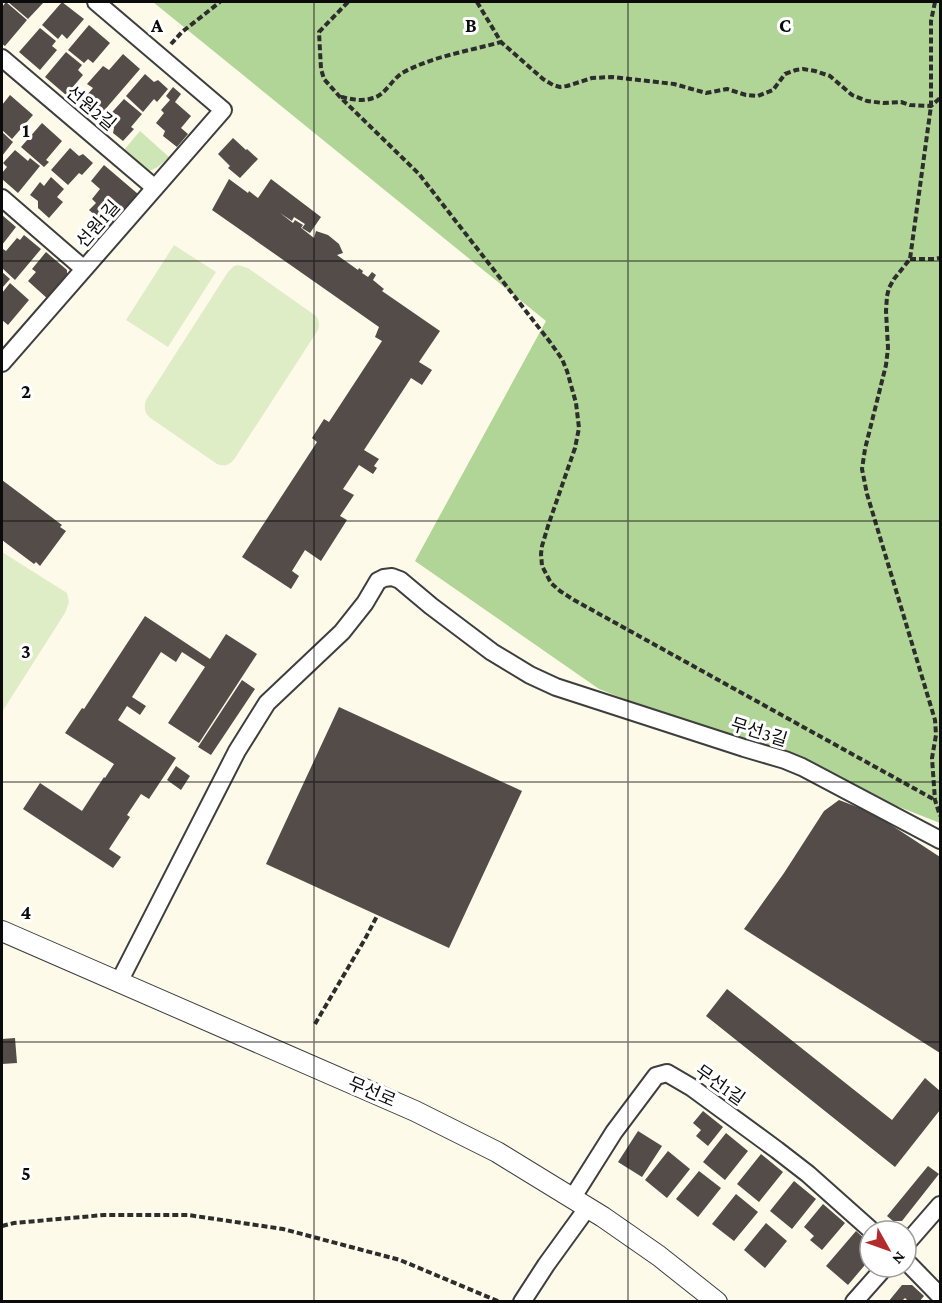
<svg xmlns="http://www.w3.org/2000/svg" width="942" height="1303" viewBox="0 0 942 1303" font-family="'Crimson Pro','Noto Sans KR',serif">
<rect width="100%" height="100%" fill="#fefae9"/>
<path fill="#cee6b6" d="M140,131L169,157C162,163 158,169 148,171L124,150Z"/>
<path fill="#b1d596" d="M153,2H940V823L599,689L415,561L546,321Z"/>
<path fill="#dfedc7" d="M174,245L216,272L168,347L126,320Z
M238,265L248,268L316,316C319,320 320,325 318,330L235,458C230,465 225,467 217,464L149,417C144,412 144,407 146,400L228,272L234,266Z
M2,552L67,593L69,602L65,613L2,712Z"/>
<path fill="#534c48" d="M6,2L27,20L5,46L2,44V7Z
M8,2H44L28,19Z
M62,2L84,19L67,39L62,34L58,39L42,25Z
M89,25L110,43L93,63L88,59L84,63L68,50Z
M40,28L56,41L52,46L57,50L40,70L19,52Z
M66,52L82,65L78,70L83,75L66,95L45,77Z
M123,54L140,69L96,120L78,105L93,88L87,84L103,66L109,70Z
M145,74L154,82L158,80L168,89L157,102L154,99L143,112L126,96Z
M173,87L181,94L175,102L191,116L181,128L188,134L177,147L163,136L165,131L156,123L164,113L161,110L170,100L166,96Z
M10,95L33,115L12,139L2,130V105Z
M124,99L142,114L131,127L134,129L123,141L113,133L114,128L105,120Z
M42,123L62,141L46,160L49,162L44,167L21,147Z
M2,132L13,142L2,156Z
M233,138L246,150L247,149L258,159L240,178L228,168L230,166L218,154Z
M70,148L79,156L83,154L93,163L82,175L79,173L68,185L51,170Z
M15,150L28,161L30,158L40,166L18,193L2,179V173L7,167L3,163Z
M104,165L138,194L109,227L89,210L96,203L92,199L100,189L91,181Z
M51,177L64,189L57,197L63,202L49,218L38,208V201L30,195L40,182L44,186Z
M229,179L248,193L249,191L258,198L271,179L321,217L310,233L302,228L305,224L294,217L292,221L280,213L293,223L295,220L303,225L301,228L300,227L314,238L316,231L328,235L339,244L343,253L337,255L358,270L359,268L363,271L362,273L368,277L372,272L376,275L373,280L384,289L382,291L440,331L419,362L432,370L422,385L411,378L364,450L379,459L374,466L377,468L373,474L359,465L343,489L354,495L340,516L347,520L321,561L305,550L292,571L299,576L291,589L242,557L317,442L312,438L324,419L329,422L382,341L375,337L379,327L212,210Z
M2,215L16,227L2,245Z
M24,235L41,249L15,280L2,268V251L3,249L6,251L17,238L20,240Z
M46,252L67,270V280L49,300L28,281L36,272L32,269Z
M2,272L10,279L2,288Z
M10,283L29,300L8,325L2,320V300L3,299L2,293Z
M2,480L62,525L60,527L66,531L40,566L36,562L34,564L2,540Z
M145,616L210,659L226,634L257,654L199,743L168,723L205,667L182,652L176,662L161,652L132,697L146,706L140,715L127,706L118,720L176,758L149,799L141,794L127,815L130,817L109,849L121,857L113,868L23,809L40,783L82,811L104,777L105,778L114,764L65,733L82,708L84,709Z
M242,680L255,689L211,755L198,747Z
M339,707L522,791L449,948L266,864Z
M176,766L190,776L181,790L167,780Z
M839,800L873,813L940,857V1053L744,929L784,873L824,811Z
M727,989L892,1120L925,1078L940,1091V1110L895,1167L706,1016Z
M15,1038L17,1063L2,1064V1039Z
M703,1111L723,1127L708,1146L696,1136L701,1130L693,1123Z
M638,1131L662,1146L642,1177L618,1162Z
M726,1133L748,1151L725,1180L703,1162Z
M668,1151L690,1169L667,1198L645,1180Z
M761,1154L783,1172L759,1202L737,1184Z
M928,1166L939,1174L902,1221H893L887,1216Z
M699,1171L721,1188L698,1217L676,1199Z
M794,1181L816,1199L792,1229L770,1211Z
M736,1194L758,1212L734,1241L712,1224Z
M823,1204L845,1223L822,1250L810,1240L814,1236L804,1227Z
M766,1223L787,1241L765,1268L744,1250Z
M856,1231L866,1240L869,1245L870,1257V1259L848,1285L826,1266Z
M902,1285H912L924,1296L919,1302H909L905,1298L901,1302H888Z"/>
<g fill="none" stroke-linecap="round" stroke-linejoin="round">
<g stroke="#3e3e3e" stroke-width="20">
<path id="minor" d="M2,58L155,188
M2,198L84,269
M2,363L223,110L96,2
M119,982L237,751L267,703L342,632L365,603L378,581L384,578L392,577L400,580L431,606L492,652L530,675L556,687L744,748L785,760L802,767L940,840
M573,1197L614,1132L656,1076L667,1073L691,1087L777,1150L808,1174L872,1231
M906,1244L940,1205
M906,1261L940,1296
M522,1302L546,1265L588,1207
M854,1302L885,1267"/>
</g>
<g stroke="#3e3e3e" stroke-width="22">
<path id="tertiary" d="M2,931L415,1111L497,1152L603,1217L659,1256L717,1302"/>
</g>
<path stroke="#2d2d2d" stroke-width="4" stroke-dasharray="6 3" stroke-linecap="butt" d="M348,2L319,32L321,69L324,79L340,97L419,174L550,342L562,359L567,371L576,403L579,428L575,448L548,526L542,546L541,554L542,566L551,583L560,591L574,600L935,800
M477,2L501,42L543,79L553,85L560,87L567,86L592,78L612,77L674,84L706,93L727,89L746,95L758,96L773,90L785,74L796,70L803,69L815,71L830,76L852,95L867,101L883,103L901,102L910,105L931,106L940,98
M935,2L931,21V106L910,259L894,279L889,288L887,296L886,311L888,348L886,365L865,449L862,469L867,494L935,720L936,735L932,758L935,800L940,816
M171,44L182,32L220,2
M341,97C352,99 362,102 373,98C386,95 392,78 404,72C434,56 469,51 501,42
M910,259H934L940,258
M315,1024L365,939L377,916
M2,1226L14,1223L104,1215H188L283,1229L400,1260L500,1302"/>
<use href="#minor" stroke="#fff" stroke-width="16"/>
<use href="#tertiary" stroke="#fff" stroke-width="20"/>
</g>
<path fill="none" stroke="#0b0b0b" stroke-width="1.5" stroke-opacity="0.55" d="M314,2V1302M628,2V1302M2,261H940M2,521H940M2,782H940M2,1042H940"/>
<g text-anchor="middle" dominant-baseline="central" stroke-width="6" stroke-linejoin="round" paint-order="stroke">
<g font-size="18" fill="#0b0b0b" stroke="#fff">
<text transform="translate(91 108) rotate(40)">선원2길</text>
<text transform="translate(98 224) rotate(-49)">선원1길</text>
<text transform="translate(759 732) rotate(17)">무선3길</text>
<text transform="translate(720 1085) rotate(35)">무선1길</text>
<text transform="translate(372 1092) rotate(23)">무선로</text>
</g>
</g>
<g font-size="20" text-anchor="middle" font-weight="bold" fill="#0b0b0b" stroke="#fff" stroke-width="6" stroke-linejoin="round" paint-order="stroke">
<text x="157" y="32">A</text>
<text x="471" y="32">B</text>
<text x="785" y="32">C</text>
<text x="26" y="137">1</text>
<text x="26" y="398">2</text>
<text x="26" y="658">3</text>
<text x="26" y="919">4</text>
<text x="26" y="1180">5</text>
</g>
<rect width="942" height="1303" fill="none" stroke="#0b0b0b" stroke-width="6"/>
<g transform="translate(888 1249) rotate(130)"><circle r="28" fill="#ffffff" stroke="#9d9d9d" stroke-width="1.5"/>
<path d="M0-4.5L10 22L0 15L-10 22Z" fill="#b22b2f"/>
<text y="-9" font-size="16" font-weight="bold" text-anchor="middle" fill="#0b0b0b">N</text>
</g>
</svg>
